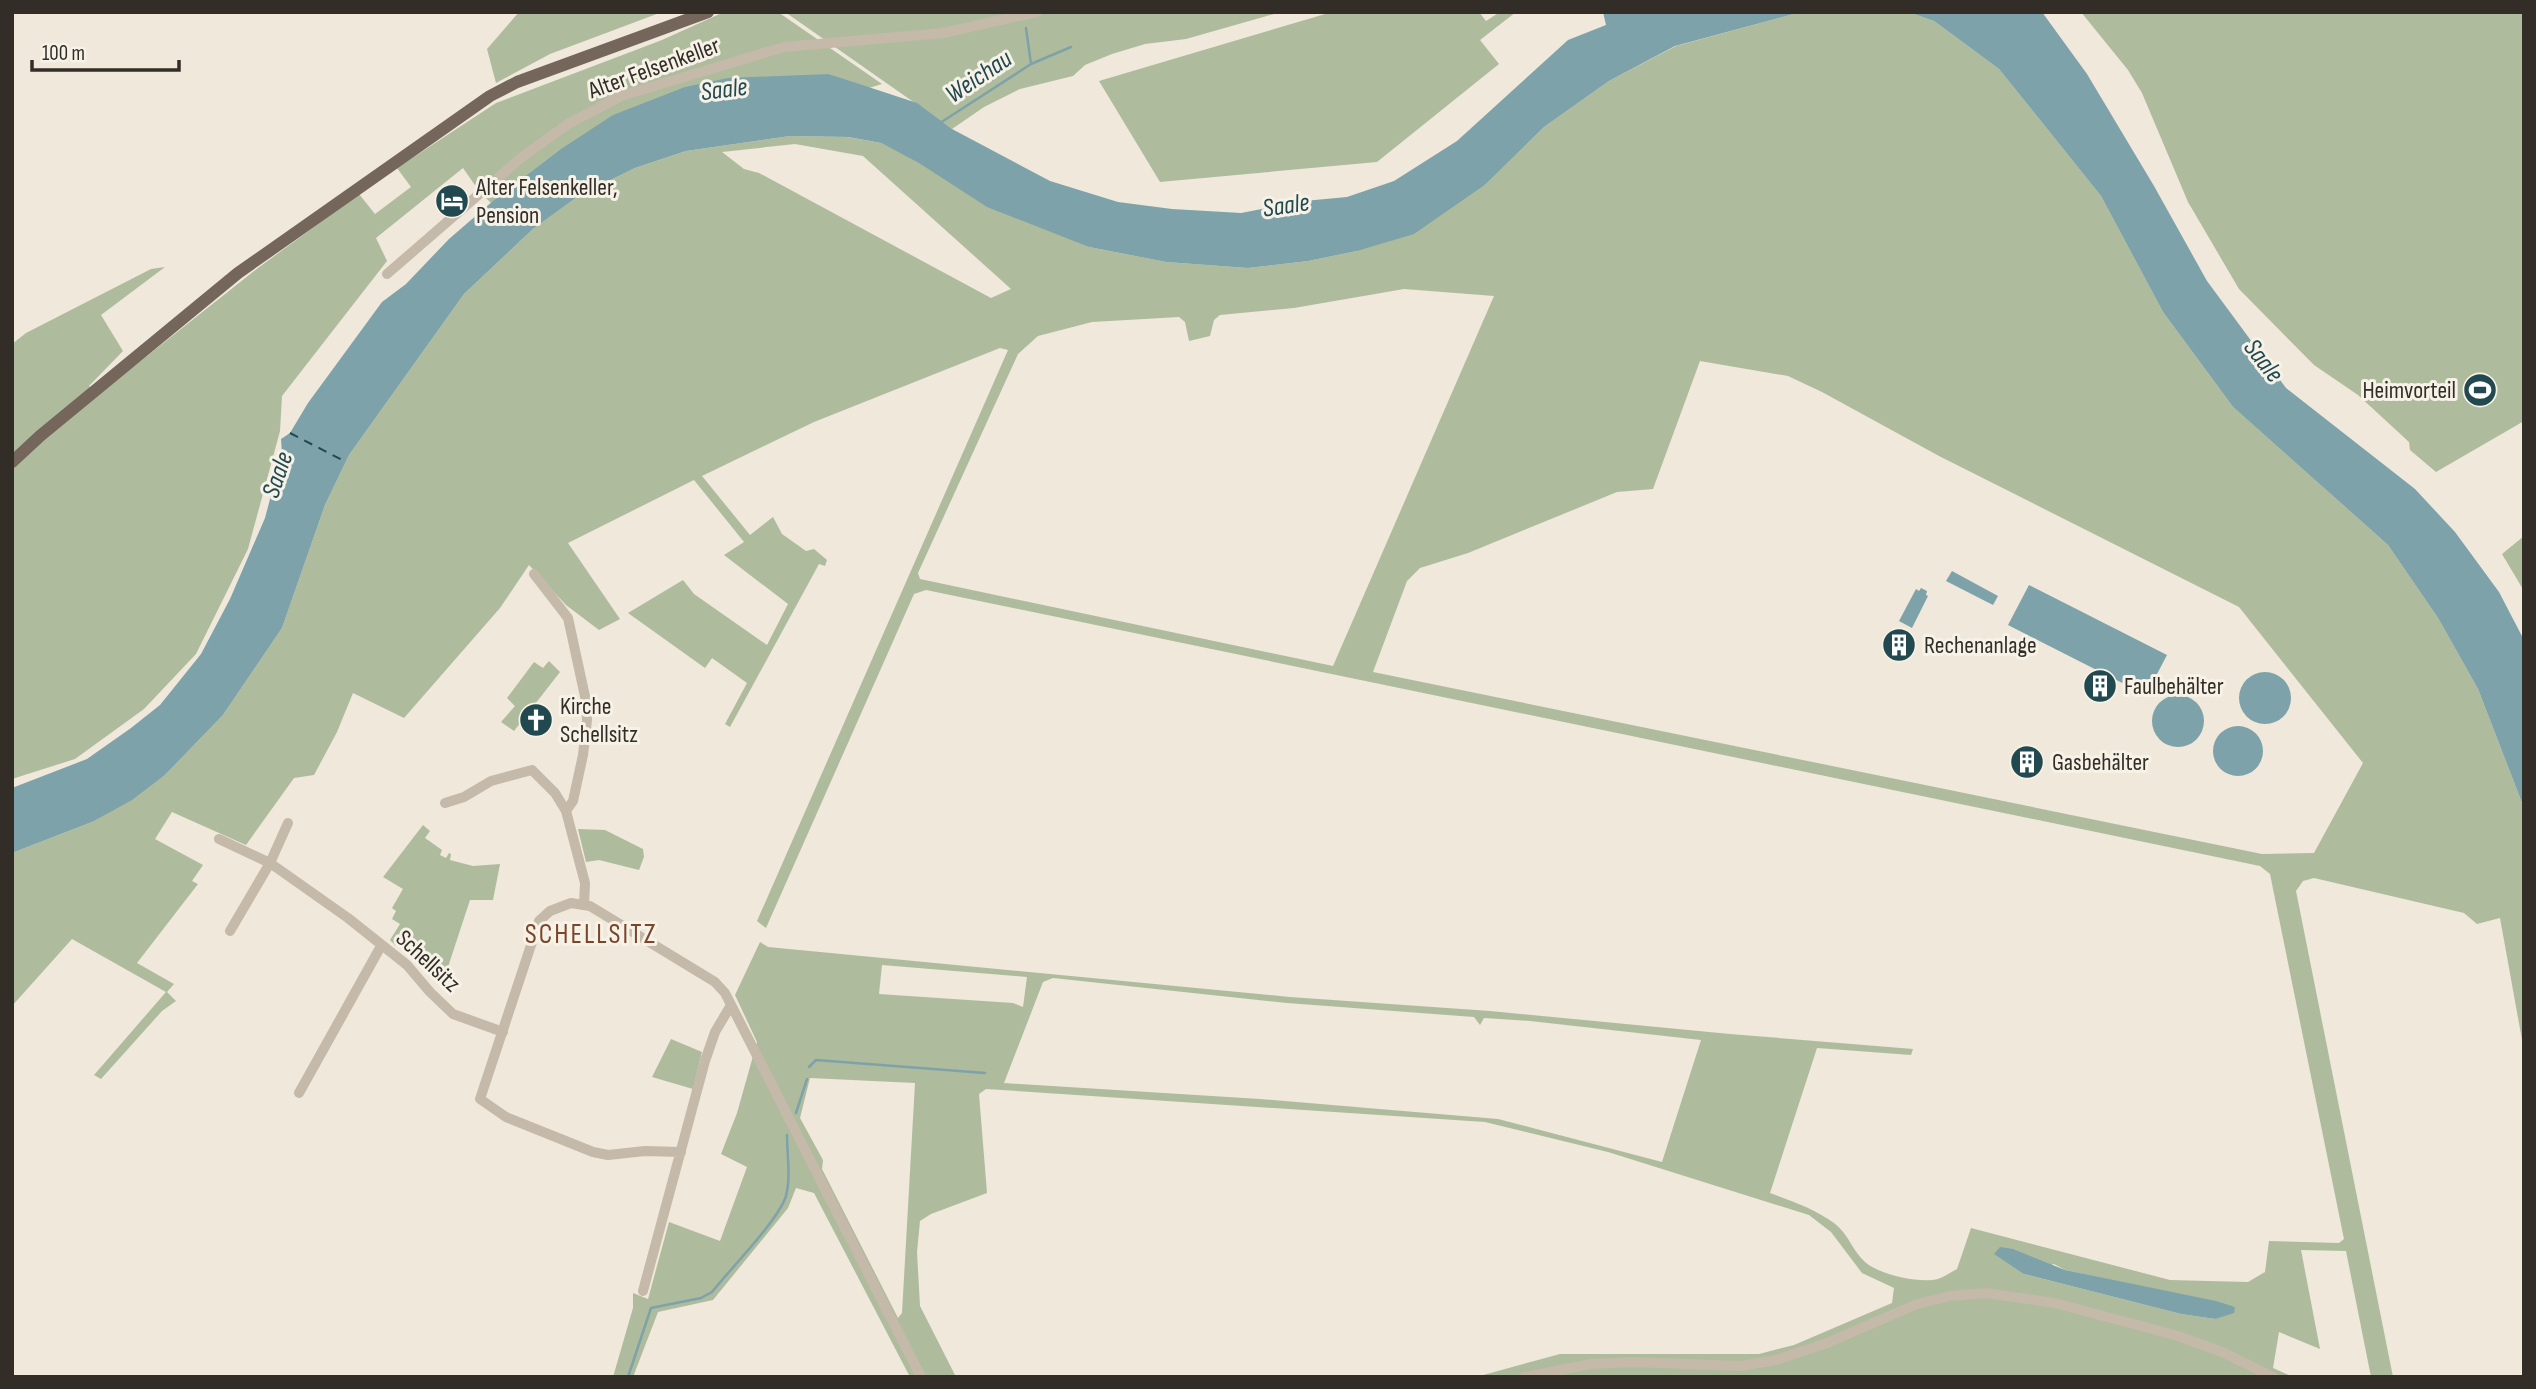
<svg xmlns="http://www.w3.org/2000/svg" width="2536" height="1389" viewBox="0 0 2536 1389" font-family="'Sofia Sans Condensed',sans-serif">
<rect width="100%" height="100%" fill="#efe8db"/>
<path fill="#aebc9d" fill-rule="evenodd" d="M519,12H662L550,54L496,83L487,49Z
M724,12H778L882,84L869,88L829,74L558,151L491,203L479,191L463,168L376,238L387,261L282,396L280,431L248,549L196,654L144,709L75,759L12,779V344L26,333L151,269L165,267L101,315L123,351L89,386L99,394L258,268L359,194L375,214L411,187L397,168L496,103L662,40Z
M785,12H1281L1186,39L1145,44L1112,54L1085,65L1073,76L1020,89L984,107L952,129Z
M1332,12H1479L1486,21L1500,12H1516L1480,40L1499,64L1377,162L1160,182L1099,81Z
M1801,12H1908L1934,21L1999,69L2101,196L2163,312L2233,407L2388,545L2438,618L2478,689L2524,808V1051L2500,918L2477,924L2464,913L2314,878L2303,881L2296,891L2393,1377H2371L2346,1251L2301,1250L2320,1349L2279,1332L2273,1368L2293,1377H1476L1560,1354H1759L1794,1345L1892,1303L1894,1288L1862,1273L1831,1232L1809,1215L1608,1152L1485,1122L986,1089L979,1094L987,1193L931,1214L920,1221L917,1252L920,1306L956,1377H910L814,1193L796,1188L788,1208L713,1300L658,1312L633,1377H613L633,1308V1293L648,1299L669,1222L720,1241L747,1167L721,1154L737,1113L757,1042L735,995L760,942L768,947L1290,997L1490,1011L1730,1034L1913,1049L1911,1055L1817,1048L1770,1193C1792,1201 1815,1209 1834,1223C1848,1233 1853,1252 1865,1262C1878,1274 1920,1284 1938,1279C1944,1277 1951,1272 1957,1269L1971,1228L2170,1280L2248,1282L2265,1272L2269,1241L2339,1243L2344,1239L2270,874L2260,866L926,590L914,594L766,928L757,921L1008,350L1000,348L814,422L702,476L750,535L773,517L782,534L806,551L814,549L827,560L825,566L819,564L730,727L725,724L747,683L712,658L705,668L628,613L683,580L694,594L767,645L788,604L724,555L744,542L694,480L568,543L620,619L599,630L566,605L529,565L500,608L404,718L353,693L337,732L314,775L294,778L246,845L172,812L155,839L203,865L192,881L198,884L137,963L174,984L167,992L176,1001L162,1011L101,1079L94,1075L166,992L72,939L12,1006V853L92,822L166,774L223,715L282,628L325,505L349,455L464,294L533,229L580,195L635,168L686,151L790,136L847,137L881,143L1089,247L1166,262L1248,268L1308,261L1357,251L1486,184L1544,127L1609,81L1676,46ZM795,144L863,156L1011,289L991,298L759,173L744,169L722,152ZM1404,289L1494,296L1333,666L920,579L918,573L1018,354L1038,336L1092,322L1179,317L1185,322L1189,341L1210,336L1214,320L1220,315L1294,308ZM1700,361L1788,376L1822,392L1939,456L2239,607L2363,763L2314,853L2262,854L1373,672L1407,581L1420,568L1468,553L1617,492L1653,489ZM882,965L1027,977L1023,1007L1013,1003L879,994ZM1053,978L1287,1003L1474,1017L1480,1025L1484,1018L1530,1021L1701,1040L1662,1162L1498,1119L1260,1099L1004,1083L1043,982ZM810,1078L915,1083L902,1313L898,1318L822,1169L823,1160L800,1118ZM2054,1264L2065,1270L2235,1307L2215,1319L2181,1314L2024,1274Z
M2081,12H2524V421L2436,472L2410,450L2409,442L2358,395L2314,365L2239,289L2188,202L2142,93L2128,70Z
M2524,536V591L2502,554Z
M549,661L560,672L514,731L501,722L515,706L507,698L534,662L543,668Z
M423,825L430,831L425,838L442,850L440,855L446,858L449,853L451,854L450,860L473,866L500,864L493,900H470L445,976L423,964L429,955L421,948L419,951L402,939L396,946L390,940L400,924L392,919L396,911L392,908L403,889L383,877Z
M578,829L605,830L643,849L644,857L639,870L599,860L586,862Z
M671,1039L702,1052L693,1089L652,1077Z"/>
<path fill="#7ea2a9" d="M1603,12H1801L1675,46L1609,81L1544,127L1486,184L1414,234L1357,251L1308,261L1248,268L1166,262L1089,247L987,207L919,163L881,143L848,137L790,136L686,151L635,168L580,195L533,229L464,294L349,455L325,505L282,628L223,715L166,774L132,800L92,822L12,853V788L87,759L131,728L160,705L201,654L230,599L265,518L282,454L281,439L290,433L308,403L382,302L406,284L449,239L493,201L558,151L613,115L685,87L728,78L829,74L917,103L952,129L1050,181L1118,202L1172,209L1241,213L1304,201L1347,197L1394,181L1457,141L1568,40L1606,25Z
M1908,12H2042L2087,74L2154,186L2207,281L2286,388L2415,489L2455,532L2499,592L2524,640V808L2478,689L2438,618L2388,545L2233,407L2163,312L2101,196L1999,69L1934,21Z
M1952,571L1998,596L1993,605L1946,581Z
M2029,585L2167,655L2146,695L2008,625Z
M1921,588L1927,591L1926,595L1928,596L1912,628L1899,621L1916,589L1919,591Z
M2239 698a26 26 0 1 1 52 0a26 26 0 1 1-52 0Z
M2152 721a26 26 0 1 1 52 0a26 26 0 1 1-52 0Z
M2213 751a25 25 0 1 1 50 0a25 25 0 1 1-50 0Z
M2000,1247L2013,1249L2065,1270L2216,1301L2235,1307L2234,1313L2215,1319L2181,1314L2024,1274L1994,1254Z"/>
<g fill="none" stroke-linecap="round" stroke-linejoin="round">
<path stroke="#7ea2a9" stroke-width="2.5" d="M1026,28L1031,64
M940,123L1031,64L1071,47
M809,1067L816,1060L985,1073
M796,1113L807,1079
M628,1377L651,1308L701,1298L712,1292C730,1269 778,1221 786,1196C791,1177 787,1155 787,1135"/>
<path stroke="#224850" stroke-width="2" stroke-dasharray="9 7" stroke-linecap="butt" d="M290,433L346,462"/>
<path stroke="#c5b9a9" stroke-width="10" d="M387,274L522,157L568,124L621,96L784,47L943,33L1037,12
M534,574L568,618L586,701L587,720L583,755L573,801L566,811L585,883L584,905
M445,803L464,797L491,781L532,770L555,793L566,811
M219,839L270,863L348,918L407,965L430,992L453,1014L503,1032
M230,931L270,863L288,823
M299,1093L381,946
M681,1152L645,1151L608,1155L593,1152L506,1117L480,1099L539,921L550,911L571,903L590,906L715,982L725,993L921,1377
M643,1291L705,1061L715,1032L731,1005
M1524,1377L1591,1364L1634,1362L1741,1366L1776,1360L1827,1343L1917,1304L1950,1296L1986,1293L2055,1303L2178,1336L2222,1352L2273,1377"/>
<path stroke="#74665b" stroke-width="12" d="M12,462L40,436L238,273L490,96L517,82L708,12"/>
</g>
<defs>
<g id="hotel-disc" transform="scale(1.75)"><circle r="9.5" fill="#224850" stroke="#f7f2e7"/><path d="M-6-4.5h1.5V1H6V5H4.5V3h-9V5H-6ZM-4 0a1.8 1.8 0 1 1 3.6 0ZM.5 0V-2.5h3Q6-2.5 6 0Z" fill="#fff"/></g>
<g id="stadium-disc" transform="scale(1.75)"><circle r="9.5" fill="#224850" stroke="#f7f2e7"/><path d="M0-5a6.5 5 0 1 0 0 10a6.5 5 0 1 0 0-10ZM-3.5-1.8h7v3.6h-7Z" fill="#fff"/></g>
<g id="building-disc" transform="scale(1.75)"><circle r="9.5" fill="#224850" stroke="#f7f2e7"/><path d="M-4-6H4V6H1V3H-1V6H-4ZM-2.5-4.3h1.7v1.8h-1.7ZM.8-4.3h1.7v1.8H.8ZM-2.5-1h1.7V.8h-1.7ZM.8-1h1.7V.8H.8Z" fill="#fff"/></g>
<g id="church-disc" transform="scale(1.75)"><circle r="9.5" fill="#224850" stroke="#f7f2e7"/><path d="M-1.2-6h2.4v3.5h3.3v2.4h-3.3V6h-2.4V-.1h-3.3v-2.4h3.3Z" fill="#fff"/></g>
</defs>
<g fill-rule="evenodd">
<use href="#hotel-disc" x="452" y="201"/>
<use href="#stadium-disc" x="2480" y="390"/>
<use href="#building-disc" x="1899" y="645"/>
<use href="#building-disc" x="2100" y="686"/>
<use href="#church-disc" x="536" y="720"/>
<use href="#building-disc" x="2027" y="762"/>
</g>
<g text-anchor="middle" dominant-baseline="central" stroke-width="6" stroke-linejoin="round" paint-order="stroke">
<g font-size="24" fill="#332d28" stroke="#f7f2e7">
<text transform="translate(654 68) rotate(-20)">Alter Felsenkeller</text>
<text transform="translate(428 961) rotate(43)">Schellsitz</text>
</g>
<g font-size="24" fill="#332d28" stroke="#f7f2e7" text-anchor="start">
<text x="476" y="187">Alter Felsenkeller,<tspan x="476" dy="28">Pension</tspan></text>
<text x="2456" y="390" text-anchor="end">Heimvorteil</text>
<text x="1924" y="645">Rechenanlage</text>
<text x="2124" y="686">Faulbehälter</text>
<text x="560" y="706">Kirche<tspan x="560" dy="28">Schellsitz</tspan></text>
<text x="2052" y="762">Gasbehälter</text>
</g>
<g font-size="26" font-style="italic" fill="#224850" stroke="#f7f2e7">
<text transform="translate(979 77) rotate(-34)">Weichau</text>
<text transform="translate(724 90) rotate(-7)">Saale</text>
<text transform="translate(1286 206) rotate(-8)">Saale</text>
<text transform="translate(2263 361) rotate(52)">Saale</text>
<text transform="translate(278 475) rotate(-71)">Saale</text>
</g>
<g font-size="28" letter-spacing="2" fill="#7a462a" stroke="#f7f2e7">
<text x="591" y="934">SCHELLSITZ</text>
</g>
</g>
<rect width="2536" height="1389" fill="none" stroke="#332d28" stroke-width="28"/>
<path d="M32 60v10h147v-10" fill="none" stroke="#332d28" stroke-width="3.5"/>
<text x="42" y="60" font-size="21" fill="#332d28" stroke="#f7f2e7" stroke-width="5" paint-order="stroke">100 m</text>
</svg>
